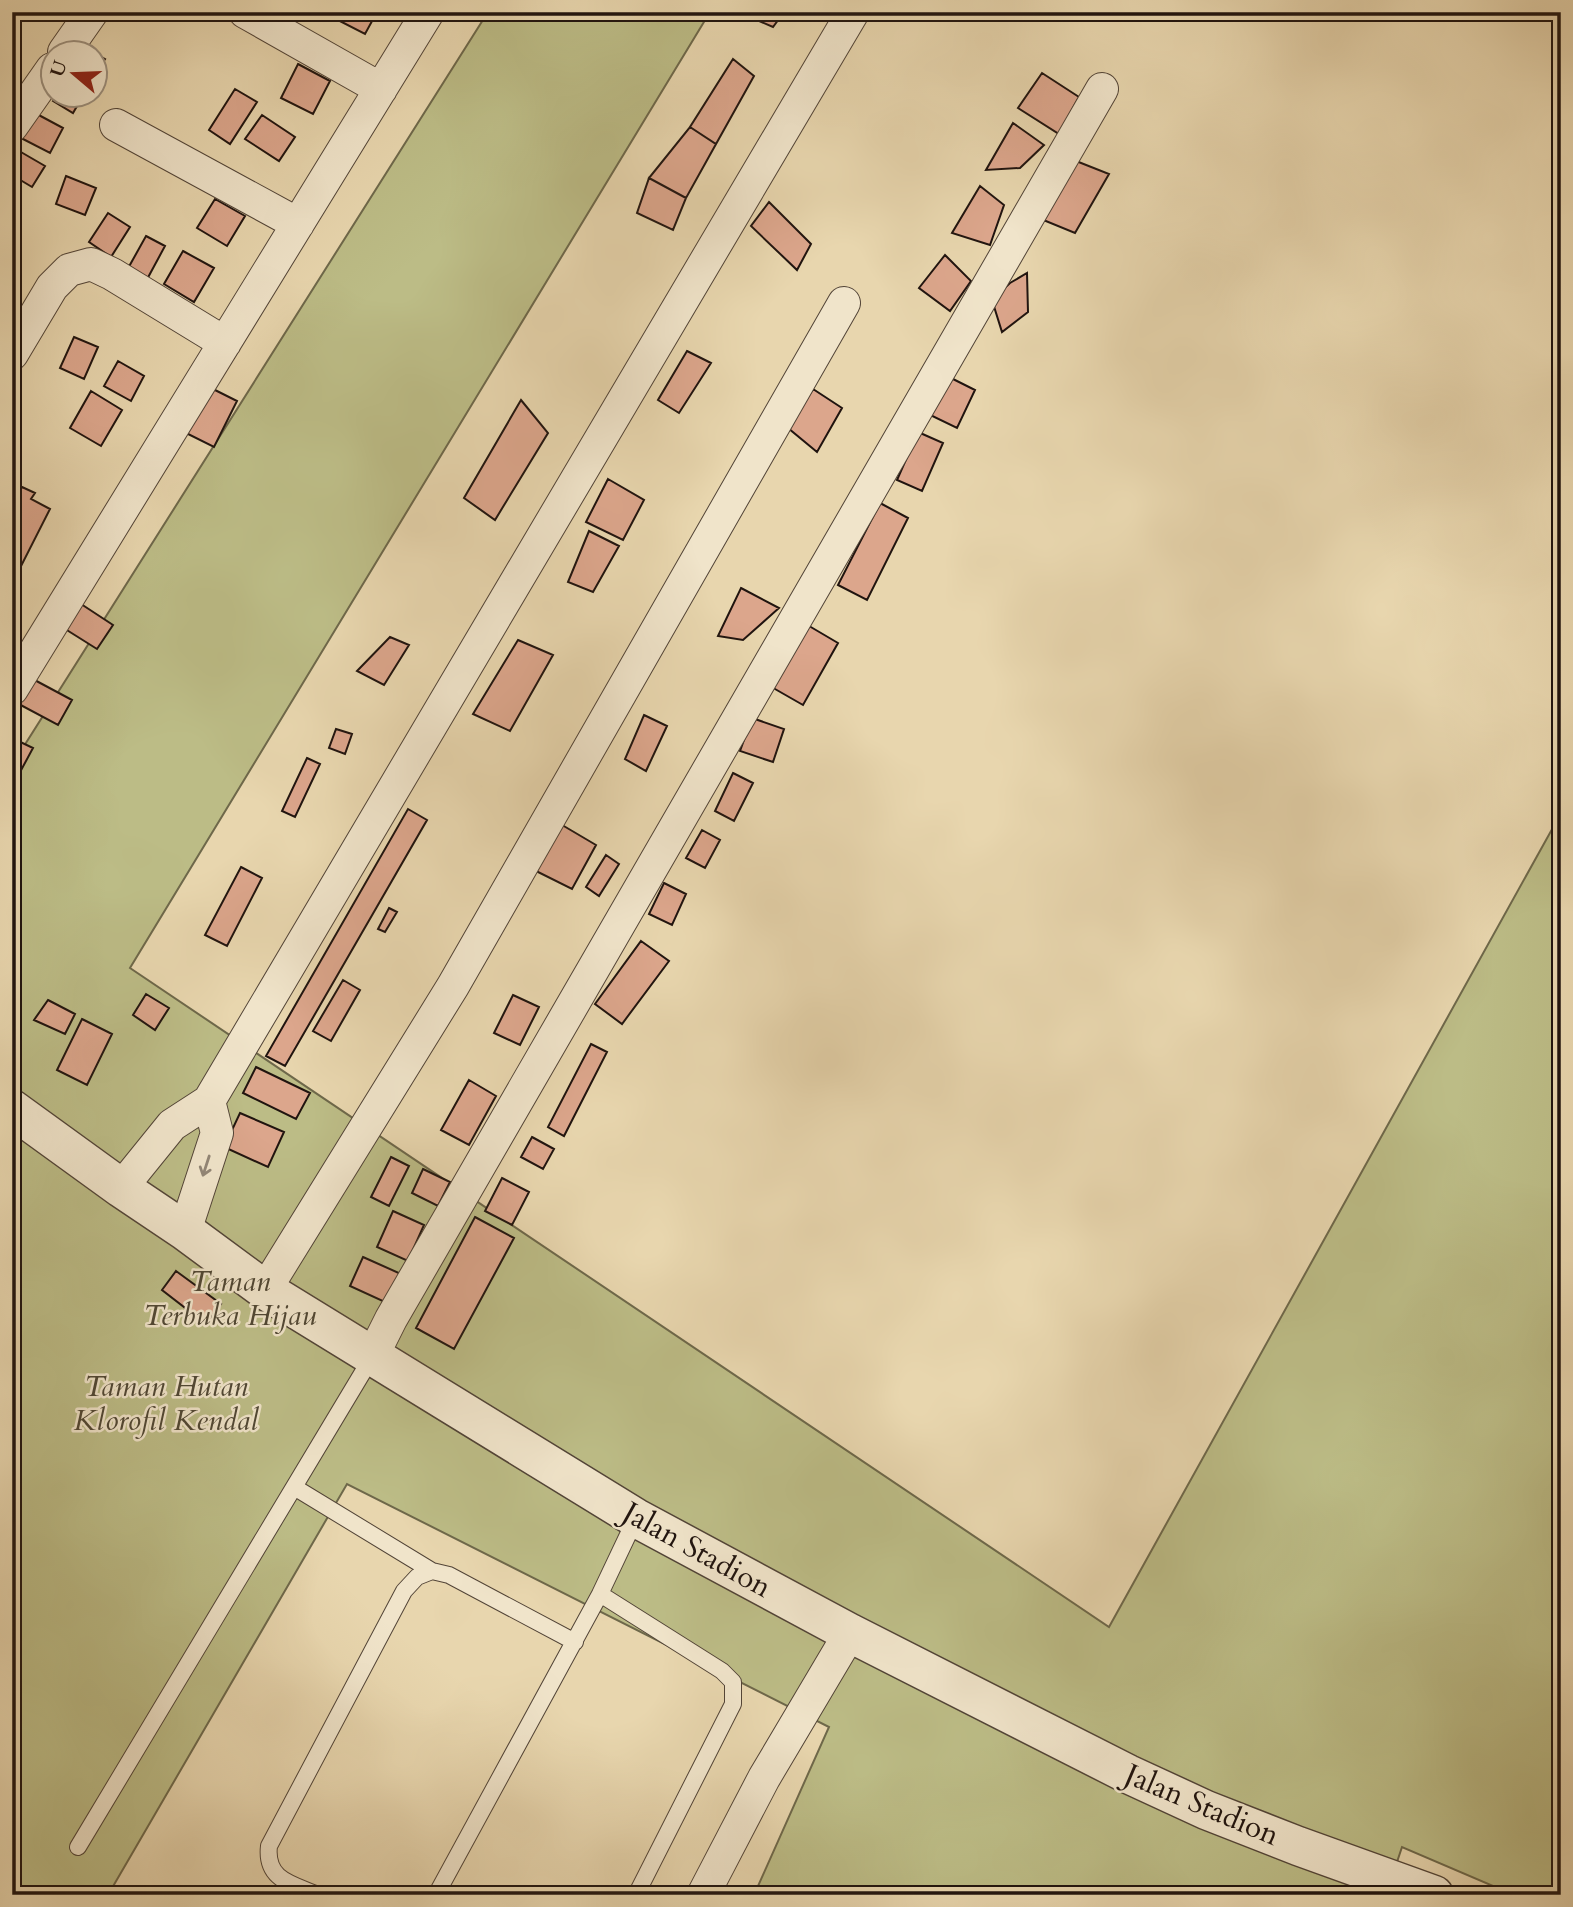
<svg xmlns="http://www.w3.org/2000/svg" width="1573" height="1907" viewBox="0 0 1573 1907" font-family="Cardo,serif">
<rect width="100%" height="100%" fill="#e8d6ae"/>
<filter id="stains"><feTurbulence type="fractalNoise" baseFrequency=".00286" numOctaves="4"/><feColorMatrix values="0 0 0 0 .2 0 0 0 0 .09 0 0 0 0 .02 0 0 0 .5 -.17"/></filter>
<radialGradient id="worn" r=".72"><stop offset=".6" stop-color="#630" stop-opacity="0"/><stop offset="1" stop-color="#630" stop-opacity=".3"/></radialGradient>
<path fill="#bcbc86" stroke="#6e684a" stroke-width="2" d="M488,12H710L130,968L1109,1627L1561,813V1895H1514L1402,1847L1386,1895H754L829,1727L347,1484L108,1895H12V765Z"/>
<path fill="#dca68c" stroke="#20140f" stroke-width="2" d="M332,12H377L365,34L330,16Z
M744,12H784L773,27L743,14Z
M94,53L105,59L94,76Z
M733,59L754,76L716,144L690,127Z
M298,64L330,81L313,114L281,98Z
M1042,73L1079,97L1059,134L1018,108Z
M235,89L257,102L230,144L209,130Z
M57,94H84L73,113L53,101Z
M35,113L63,128L50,153L21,138Z
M262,115L295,137L279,161L245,139Z
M1013,123L1044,145L1020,168L986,170Z
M690,127L716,144L686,198L649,178Z
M14,148L45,166L32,187L12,175V150Z
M1071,159L1109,174L1075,233L1036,217Z
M66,176L96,188L85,215L56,204Z
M649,178L686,198L673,230L637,213Z
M980,186L1004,205L990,245L952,233Z
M215,199L245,216L227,246L197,228Z
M769,202L811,244L797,270L751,226Z
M108,213L130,227L111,257L89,242Z
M146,236L165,246L145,283L126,272Z
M183,251L214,268L194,302L164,284Z
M945,255L971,281L950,311L919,288Z
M1027,273L1028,312L1002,332L992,300L1010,283Z
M74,337L98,347L84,379L60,368Z
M687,351L711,363L679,413L658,400Z
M118,361L144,376L131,401L104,386Z
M941,373L975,390L957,428L922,411Z
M205,385L237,401L214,447L182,431Z
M813,389L842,408L817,452L788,428Z
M91,391L122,410L101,446L70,428Z
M521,400L548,433L495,520L464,498Z
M918,432L943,443L922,491L897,480Z
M608,479L644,500L623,540L586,522Z
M22,487L35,493L31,499L50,509L17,574L12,572V506Z
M880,503L908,518L867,600L838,585Z
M589,531L619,546L593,592L568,582Z
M741,588L779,608L743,640L718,636Z
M78,602L113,625L97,649L62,627Z
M804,623L838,643L803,705L768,685Z
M390,637L409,645L384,685L357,671Z
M518,640L553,655L510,731L473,714Z
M29,677L72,700L58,725L15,702Z
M644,715L667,726L646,771L625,759Z
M752,718L784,729L773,762L740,751Z
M336,729L352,734L345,754L329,748Z
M12,738L33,748L19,774L12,771Z
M307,758L320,764L295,817L282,811Z
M733,773L753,783L734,821L715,811Z
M408,809L427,820L285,1066L266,1056Z
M557,822L596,845L572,889L530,868Z
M702,830L720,840L705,868L686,858Z
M606,855L619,864L599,896L586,887Z
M241,867L262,878L227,946L205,935Z
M664,883L686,894L672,925L649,914Z
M389,908L397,912L385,932L378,929Z
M641,941L669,961L622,1024L595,1004Z
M343,980L360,990L331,1041L313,1031Z
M146,994L169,1008L155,1030L133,1015Z
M513,995L539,1007L520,1045L494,1033Z
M48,1000L75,1014L65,1034L34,1020Z
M82,1019L112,1034L87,1085L57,1070Z
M591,1044L607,1052L564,1136L548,1127Z
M256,1067L310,1093L296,1119L243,1093Z
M469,1080L496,1096L469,1145L441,1130Z
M240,1113L284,1132L268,1167L224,1147Z
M532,1137L554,1149L543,1169L521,1157Z
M391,1157L409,1166L389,1206L371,1197Z
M423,1169L450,1182L438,1206L412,1193Z
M502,1178L529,1192L512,1225L485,1211Z
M393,1211L424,1225L408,1261L377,1247Z
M475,1217L514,1238L454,1349L416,1328Z
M363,1257L401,1274L387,1303L350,1286Z
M176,1271L221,1304L206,1324L162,1290Z"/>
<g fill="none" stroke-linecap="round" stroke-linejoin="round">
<g stroke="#524437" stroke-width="18">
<path id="service" d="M294,1487L432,1571
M600,1594L722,1671L733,1682V1704L636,1895
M78,1847L372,1357
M318,1895C292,1884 265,1880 269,1846L404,1591L417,1577L432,1571L449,1575L575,1642
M436,1895L600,1594L636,1518"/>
</g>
<g stroke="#524437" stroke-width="34">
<path id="minor" d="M245,12L381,89
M64,52L92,12
M116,125L298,224
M12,126L52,69
M12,354L52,287L69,270L91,264L112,274L225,343
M12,689L428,12
M121,1188L172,1125L209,1101L853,12
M185,1231L217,1133L209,1101
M265,1290L453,986L844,303
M372,1357L391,1319L1102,89
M703,1895L764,1778L850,1633"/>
</g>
<g stroke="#524437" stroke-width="41">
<path id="tertiary" d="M12,1109L121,1188L185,1231L265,1290L636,1518L850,1633L1128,1774L1206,1810L1298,1846L1434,1895"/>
</g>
<use href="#service" stroke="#f0e4ca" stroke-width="16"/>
<use href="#minor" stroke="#f0e4ca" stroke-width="32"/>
<use href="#tertiary" stroke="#f0e4ca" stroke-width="38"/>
</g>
<defs><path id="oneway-shaft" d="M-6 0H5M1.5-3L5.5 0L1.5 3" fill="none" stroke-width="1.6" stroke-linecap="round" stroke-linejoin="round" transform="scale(1.75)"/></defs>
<use stroke="#928676" href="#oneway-shaft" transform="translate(206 1166) rotate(108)"/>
<g text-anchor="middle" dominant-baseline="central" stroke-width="5" stroke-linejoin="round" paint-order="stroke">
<g font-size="30" font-style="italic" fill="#4f4633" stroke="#f0e4ca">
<text x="230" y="1281">Taman<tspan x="230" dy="34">Terbuka Hijau</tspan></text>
<text x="166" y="1386">Taman Hutan<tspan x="166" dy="34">Klorofil Kendal</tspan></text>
</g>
<g font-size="30" fill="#20140f" stroke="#f0e4ca">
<text transform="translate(697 1550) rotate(29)">Jalan Stadion</text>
<text transform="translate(1202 1805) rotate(23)">Jalan Stadion</text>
</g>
</g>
<rect width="1573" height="1907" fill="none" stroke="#e8d6ae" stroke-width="42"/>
<rect x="14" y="14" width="1545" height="1879" fill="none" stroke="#20140f" stroke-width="3.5"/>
<rect x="21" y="21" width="1531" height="1865" fill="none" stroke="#20140f" stroke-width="2"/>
<g transform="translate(74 74) rotate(289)"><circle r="33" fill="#f0e4ca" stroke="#9d917f" stroke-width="2"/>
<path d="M0-5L12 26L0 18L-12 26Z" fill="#8f2418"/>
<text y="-10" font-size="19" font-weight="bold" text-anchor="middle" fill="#20140f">U</text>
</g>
<rect width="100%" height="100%" filter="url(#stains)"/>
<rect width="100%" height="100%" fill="url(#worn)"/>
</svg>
